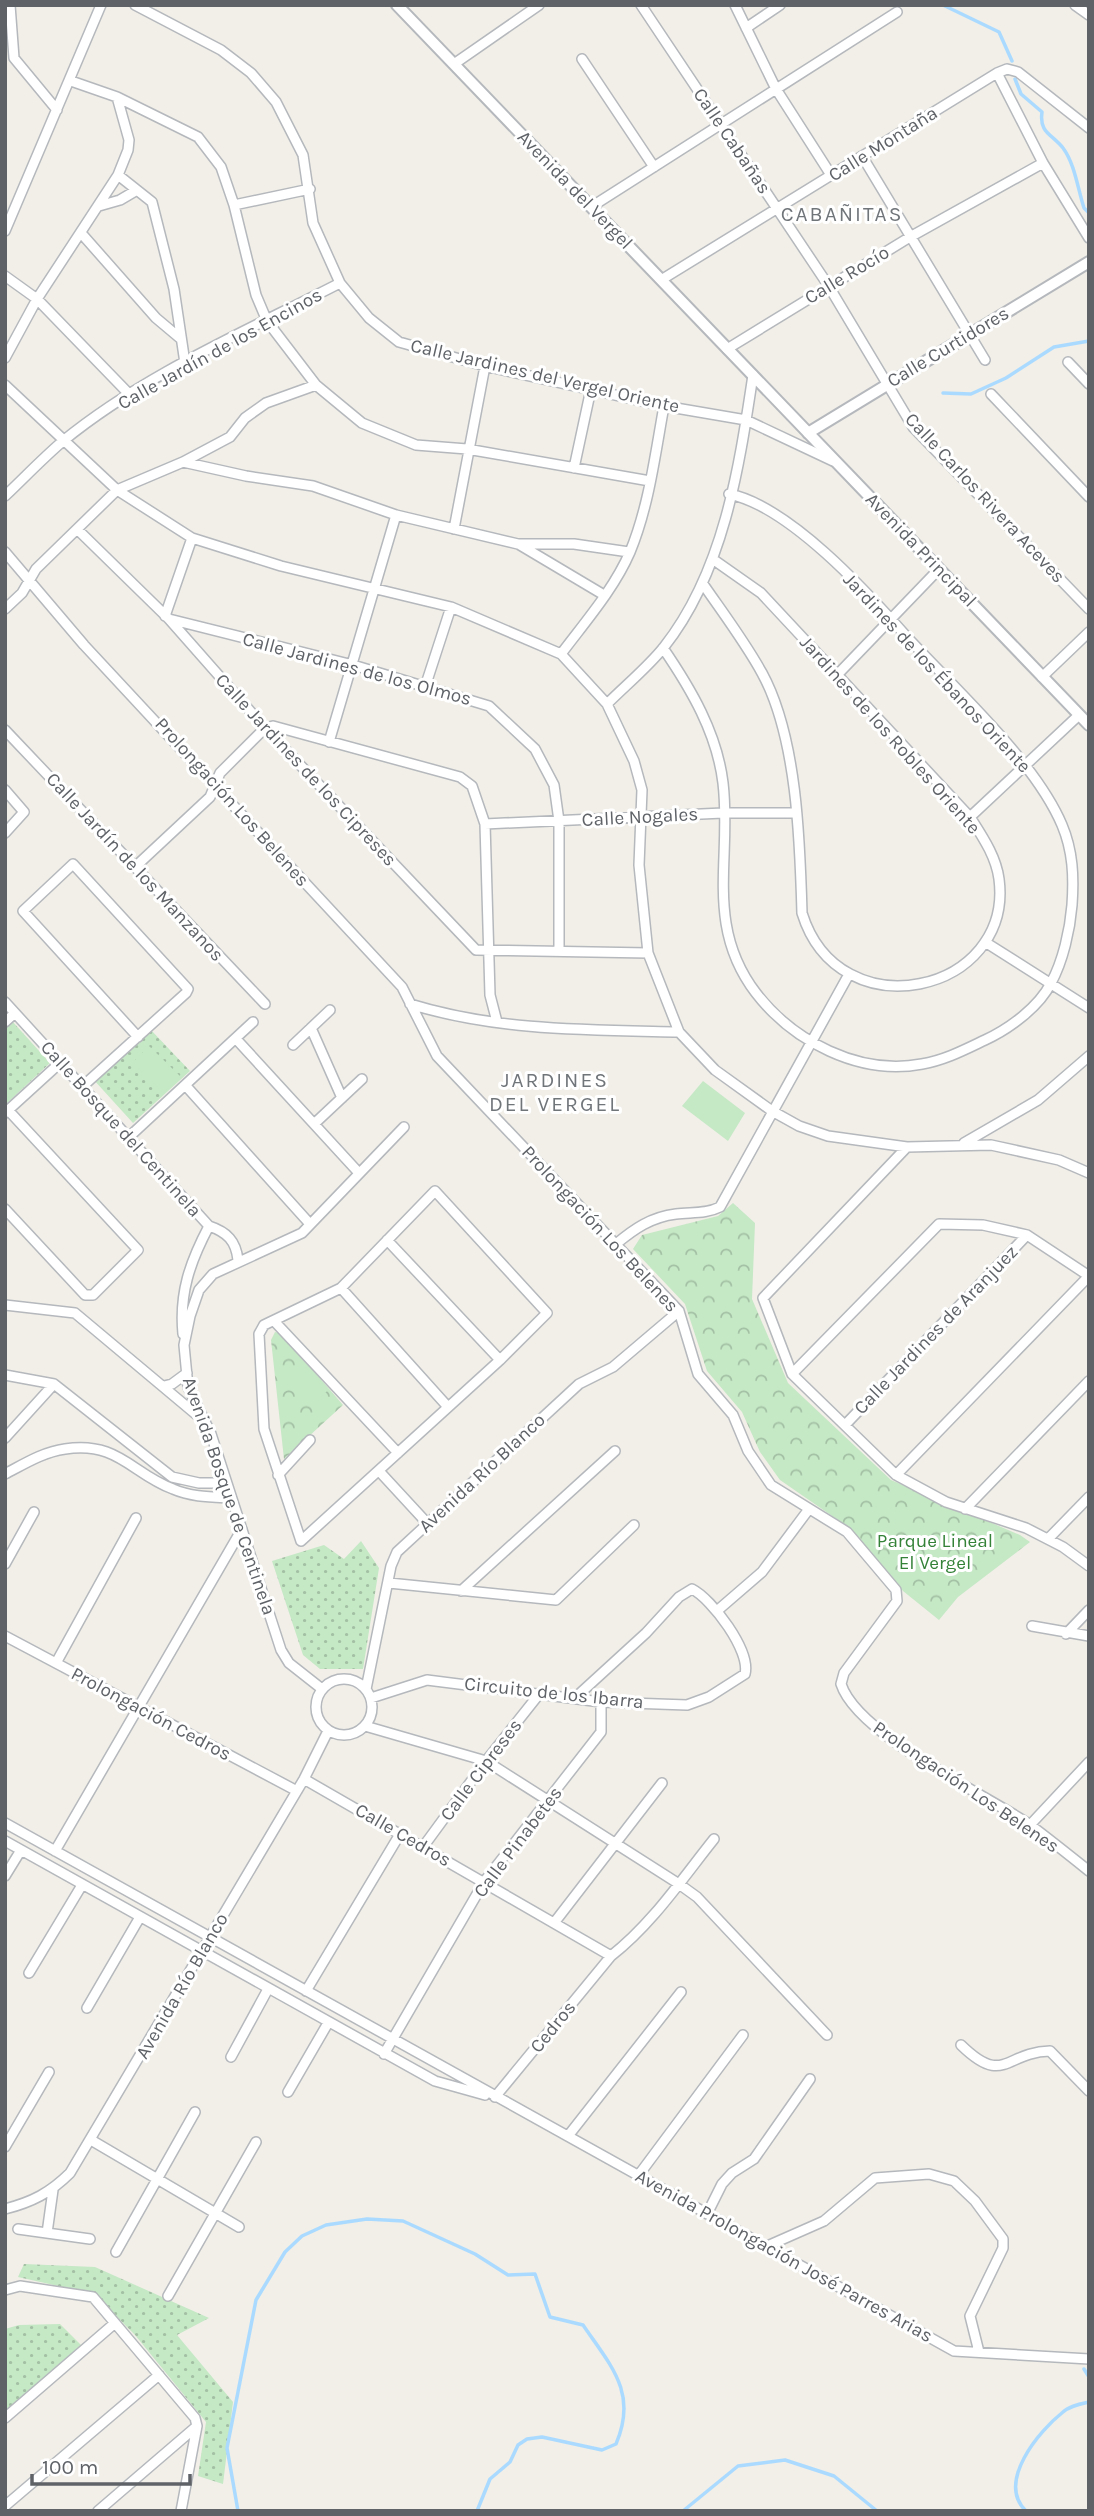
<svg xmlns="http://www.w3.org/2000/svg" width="1094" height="2516" viewBox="0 0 1094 2516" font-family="Karla,sans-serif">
<defs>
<pattern id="grass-dots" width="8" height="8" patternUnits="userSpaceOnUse" patternTransform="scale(1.75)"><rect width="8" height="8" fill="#c5e8c5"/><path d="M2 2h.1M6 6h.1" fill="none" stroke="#a3c0a4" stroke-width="1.8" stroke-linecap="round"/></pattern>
<pattern id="forest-crowns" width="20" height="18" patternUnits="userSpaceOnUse" patternTransform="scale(1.75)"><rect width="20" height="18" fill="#c5e8c5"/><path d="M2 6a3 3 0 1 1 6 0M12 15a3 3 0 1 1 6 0" fill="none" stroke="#a3c0a4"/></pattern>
</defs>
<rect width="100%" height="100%" fill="#f1efe8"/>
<path fill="url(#grass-dots)" d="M12,1021L50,1063L6,1104L5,1027Z
M150,1029L190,1071L133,1123L93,1079Z
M361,1541L379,1568L363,1669H320L303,1655L272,1561L324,1545L344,1559Z
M24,2264L95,2267L209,2318L177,2335L233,2402L223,2484L198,2476L206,2422L135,2335L94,2294L18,2277Z
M60,2324L85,2349L5,2418V2329L19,2325Z"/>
<path fill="url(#forest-crowns)" d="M733,1203L755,1223L752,1299L788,1383L891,1480L1020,1535L1030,1542L958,1597L939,1620L903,1591L851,1529L780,1480L760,1452L742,1412L707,1371L685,1304L633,1249L642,1235L718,1216Z
M275,1332L281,1333L343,1405L284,1459L271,1340Z"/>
<path fill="#c5e8c5" d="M149,1046L181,1077L163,1093L133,1062Z
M703,1081L745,1113L728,1141L682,1106Z
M300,1361L328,1390L312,1407L283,1378Z"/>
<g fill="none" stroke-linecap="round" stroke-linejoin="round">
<path stroke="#aadaff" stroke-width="3.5" d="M943,5L999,32L1012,61
M1015,79L1021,94L1042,112C1039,133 1052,134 1063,148C1075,164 1078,190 1084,208L1089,213
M943,393L971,394L1006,378L1054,347L1089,341
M1084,2369L1089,2377
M238,2511L227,2448L256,2300L285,2252L302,2236L326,2225L367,2219L403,2221L475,2254L508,2275L535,2274L550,2317L583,2325C611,2366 638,2393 616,2444L602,2450L542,2437L527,2439L518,2445L510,2462L490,2479L477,2511
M683,2511L738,2466L785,2460L834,2476L877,2511
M1026,2511C996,2482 1039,2431 1063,2412C1069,2406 1080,2404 1089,2402"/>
<g stroke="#b5b8bc" stroke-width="12">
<path id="minor" d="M10,5L14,58L57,110
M135,5L221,50L251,73L276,102L303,155L313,223L340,283L369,318L399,342L485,366L664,406L746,420L833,461
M641,5L828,285L913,427L1089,609
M735,5L776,89L831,175
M1075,5L1089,15
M746,28L780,5
M582,59L654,167
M454,64L539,5
M997,73L1043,163L1089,238
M71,81L117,97L198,137L221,167L234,205L256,295L267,321L316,385L362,423L416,445L467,449L650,481
M862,156L985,360
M118,175L152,202L174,289L185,363
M234,205L310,189
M99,206L120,200L137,190
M591,207L897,12
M5,231L101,5
M81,233L156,318L181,339
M5,276L37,299L130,395
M661,280L997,73L1007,69L1018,72L1089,128
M727,349L910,237L1043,163
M5,358L37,299L118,175L128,150L129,140L117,97
M1068,362L1089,384
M5,385L117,490L192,538L281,566L451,607L561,654L607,704L634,761L642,790L639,865L648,953L679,1032L715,1070L772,1111L799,1126L828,1136L907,1147L991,1145L1059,1160L1089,1173
M991,394L1089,497
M183,462L246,476L313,486L396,515L518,544H574L629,552
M574,468L591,389
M5,496C24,478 43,458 63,441C145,374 247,331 340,283
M454,529L485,366
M78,530L169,619L265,728L476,950L648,953
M520,545L604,595
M5,552L84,645L402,987L437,1056L679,1311L698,1374L733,1415L748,1451L771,1485L847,1532L896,1590L897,1601L844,1673L841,1684C857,1734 982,1793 1029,1824C1049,1839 1069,1855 1089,1871
M703,584C723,613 745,642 762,673C797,737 800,841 802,913C839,1033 1014,993 999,879C996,856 982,836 970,817L761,593L714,560
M5,609L22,593L36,569L117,490L183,462L230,437L245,418L266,403L316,385
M165,616L192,538
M169,619L353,665L489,706L535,749L554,785L559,821V949
M663,648C691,689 717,733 723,783C732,858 704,925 756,993C793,1041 859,1076 922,1064C945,1060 964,1050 985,1040C1009,1029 1039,1007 1051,983C1063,961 1070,930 1072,905C1074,877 1073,851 1062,825C1035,761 955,689 907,637C867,592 789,506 729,494
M561,654C585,622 614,589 630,552C649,506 655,455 664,406
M838,674L939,569
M1042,677L1089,632
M425,687L451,607
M607,704C626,685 648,667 664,647C724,571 739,468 753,375
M5,730L265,1004
M329,742L396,515
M5,790L24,812L5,833
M970,817L1079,715
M485,824L723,813H795
M135,867L210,797L220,773L265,728L273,726L460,777L472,786L485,824L490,995L497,1022
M985,942L1089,1008
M5,1002L209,1226
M410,1004C497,1031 589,1030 679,1032
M5,1022L15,1013
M311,1028L342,1098
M237,1040L359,1173
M293,1045L330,1010
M83,1086L186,993L188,989L73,864L23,911L138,1037
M186,1086L310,1224
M5,1113L61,1062
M314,1124L362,1079
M130,1136L253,1022
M964,1143L1038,1100L1089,1056
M907,1147L763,1298L792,1374L896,1475L946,1502L1026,1528L1063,1547L1089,1566
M435,1191L547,1313L500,1360L301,1541L264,1429L259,1334L264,1325L341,1288Z
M5,1209L85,1295H93L138,1250L8,1110
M209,1226C227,1232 236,1241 238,1260
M387,1240L500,1360
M616,1244C634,1229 651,1217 676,1214C691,1212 706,1214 720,1207L848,976
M341,1288L448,1407
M5,1305L75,1313L198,1416
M275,1322L398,1453
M183,1334C179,1293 190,1262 209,1226
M792,1374L939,1224L983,1225L1027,1235L1089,1276
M5,1375L54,1384L172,1477L199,1483H226
M164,1386L172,1384L187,1373
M845,1425L1027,1235
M5,1438L54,1384
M379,1471L427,1523
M5,1474C24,1464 43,1452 65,1449C118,1441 131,1473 173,1489C191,1497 211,1497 231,1498
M278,1475L310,1440
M896,1475L1089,1276
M965,1509L1089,1381
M1048,1539L1089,1497
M5,1564L34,1512
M389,1583L556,1600L634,1525
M461,1591L615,1451
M718,1610L762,1572L809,1509
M1032,1626L1089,1636
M1066,1634L1089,1610
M5,1636L297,1791
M56,1663L136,1518
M316 1707a28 28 0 1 1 56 0a28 28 0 1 1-56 0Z
M322,1689L289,1663L281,1650L211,1434L188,1387L184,1345L190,1316L199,1290L213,1274L302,1233L404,1127
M366,1689L391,1566L397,1552L579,1384L613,1367L679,1311
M371,1698L427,1680L601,1702L687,1705L709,1697L745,1674C751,1651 712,1599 692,1589L679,1597L646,1633L576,1697
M365,1726L486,1761L679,1884L697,1897L827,2035
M304,1779L611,1956
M5,1823L954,2351L1089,2359
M1030,1825L1089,1762
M5,1841L435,2081L485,2095
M423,1847L486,1761L540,1693
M55,1851L242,1529
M5,1876L21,1850
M554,1923L662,1783
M29,1973L82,1885
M306,1991L400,1834
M87,2008L140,1917
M961,2045C1004,2087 1005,2052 1050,2051L1089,2091
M384,2054L484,1882L601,1732V1702
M231,2057L268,1989
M288,2092L328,2023
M495,2097L611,1956C652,1924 682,1879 714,1839
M568,2136L681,1992
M91,2140L239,2227
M5,2147L49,2072
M638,2176L743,2035
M5,2209C32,2202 50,2193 70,2173L304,1779L328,1731
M707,2214L722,2184L732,2173L754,2159L810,2079
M18,2229L90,2239
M47,2233L53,2190
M765,2247L824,2221L875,2178L929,2174L954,2181L975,2201L1003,2239V2248L970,2316L979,2352
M116,2252L195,2112
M5,2290L20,2286L93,2297L195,2418L197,2426L181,2511
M168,2296L256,2142
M5,2418L115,2323
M5,2506L159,2375
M98,2511L197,2426"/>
</g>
<g stroke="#b5b8bc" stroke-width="14">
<path id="tertiary" d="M397,5L1089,725
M808,433L1089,262"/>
</g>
<use href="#minor" stroke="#fff" stroke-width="9"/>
<use href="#tertiary" stroke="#fff" stroke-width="10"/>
</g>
<g text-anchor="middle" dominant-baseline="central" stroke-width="6" stroke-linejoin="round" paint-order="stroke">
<g font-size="19" fill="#5f6368" stroke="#fff">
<text transform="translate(732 141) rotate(56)">Calle Cabañas</text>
<text transform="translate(883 144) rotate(-32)">Calle Montaña</text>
<text transform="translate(575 190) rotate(46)">Avenida del Vergel</text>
<text transform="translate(847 275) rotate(-31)">Calle Rocío</text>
<text transform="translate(948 347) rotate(-31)">Calle Curtidores</text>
<text transform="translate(220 349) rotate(-29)">Calle Jardín de los Encinos</text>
<text transform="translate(545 376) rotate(13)">Calle Jardines del Vergel Oriente</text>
<text transform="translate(985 498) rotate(47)">Calle Carlos Rivera Aceves</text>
<text transform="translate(921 550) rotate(46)">Avenida Principal</text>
<text transform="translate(357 669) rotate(15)">Calle Jardines de los Olmos</text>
<text transform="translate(937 673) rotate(47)">Jardines de los Ébanos Oriente</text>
<text transform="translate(890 735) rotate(48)">Jardines de los Robles Oriente</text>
<text transform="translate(306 770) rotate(47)">Calle Jardines de los Cipreses</text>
<text transform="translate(232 802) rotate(48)">Prolongación Los Belenes</text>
<text transform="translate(640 817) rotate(-3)">Calle Nogales</text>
<text transform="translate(135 867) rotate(47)">Calle Jardín de los Manzanos</text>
<text transform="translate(121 1129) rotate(48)">Calle Bosque del Centinela</text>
<text transform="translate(600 1229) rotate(47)">Prolongación Los Belenes</text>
<text transform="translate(936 1330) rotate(-46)">Calle Jardines de Aranjuez</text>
<text transform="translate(482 1473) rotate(-43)">Avenida Río Blanco</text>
<text transform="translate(229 1496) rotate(71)">Avenida Bosque de Centinela</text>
<text transform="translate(554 1693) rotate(6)">Circuito de los Ibarra</text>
<text transform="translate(151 1714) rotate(28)">Prolongación Cedros</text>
<text transform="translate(481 1770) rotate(-53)">Calle Cipreses</text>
<text transform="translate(966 1787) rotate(34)">Prolongación Los Belenes</text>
<text transform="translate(403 1835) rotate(30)">Calle Cedros</text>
<text transform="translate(518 1842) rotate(-53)">Calle Pinabetes</text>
<text transform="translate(182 1986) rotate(-60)">Avenida Río Blanco</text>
<text transform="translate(553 2027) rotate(-51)">Cedros</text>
<text transform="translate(784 2256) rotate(29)">Avenida Prolongación José Parres Arias</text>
</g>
<g font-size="19" fill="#348238" stroke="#fff">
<text x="935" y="1541">Parque Lineal<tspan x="935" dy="22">El Vergel</tspan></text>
</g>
<g font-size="21" letter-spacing="2" fill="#70757a" stroke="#fff">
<text x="842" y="214">CABAÑITAS</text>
<text x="555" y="1080">JARDINES<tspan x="555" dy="24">DEL VERGEL</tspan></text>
</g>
</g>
<rect width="1094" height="2516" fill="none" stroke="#5f6368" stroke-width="14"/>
<path d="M32 2474v10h158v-10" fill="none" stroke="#5f6368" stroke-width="3.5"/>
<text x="42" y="2474" font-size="21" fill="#5f6368" stroke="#ffffff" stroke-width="5" paint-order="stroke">100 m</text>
</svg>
